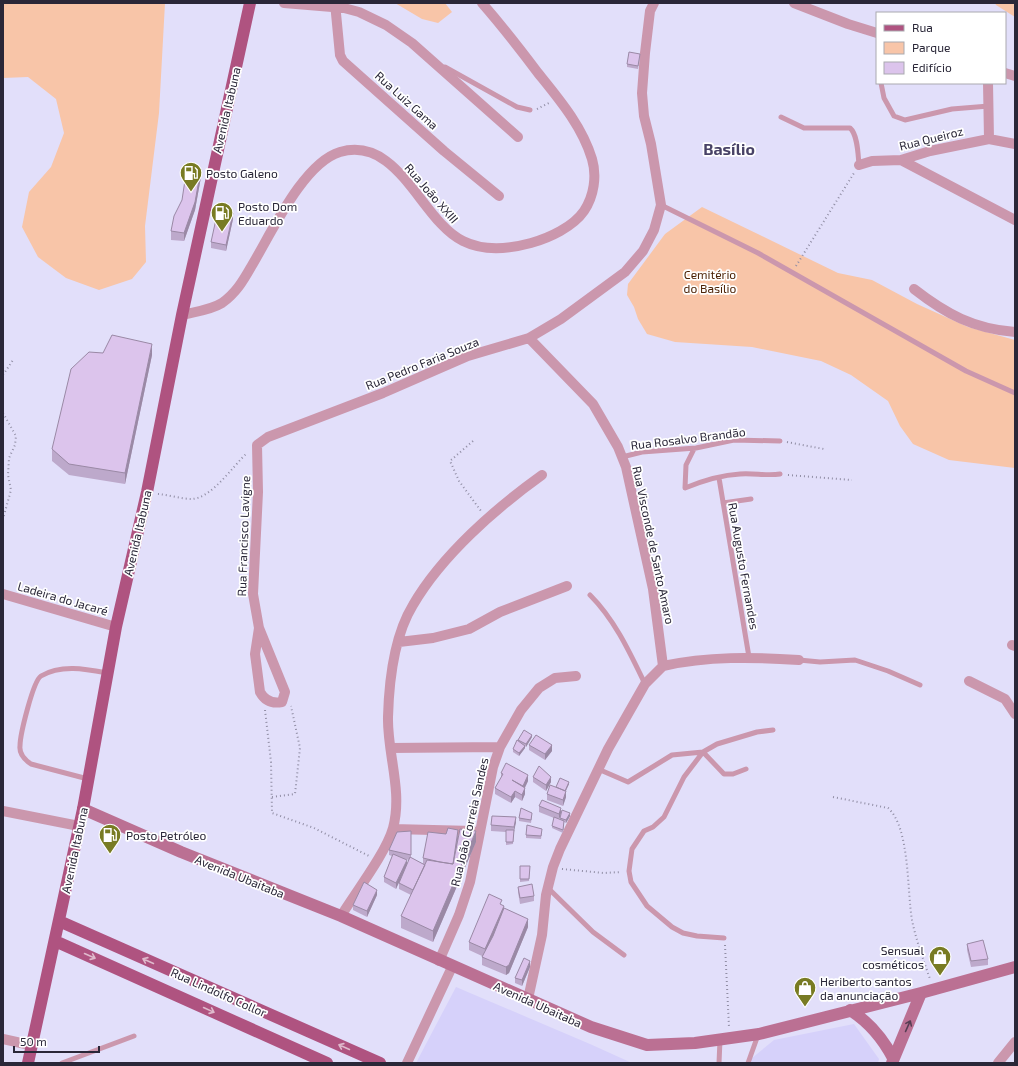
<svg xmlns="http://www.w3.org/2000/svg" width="1018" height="1066" viewBox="0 0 1018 1066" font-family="'Exo 2',sans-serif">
<rect width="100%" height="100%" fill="#e2dffa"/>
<path fill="#d6d1fa" d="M456,987L590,1044L632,1063H416Z
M854,1024L879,1059L878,1063H746L774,1040Z"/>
<path fill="#f8c5a8" d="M3,3H165L159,113L145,226L146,262L132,279L99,290L66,278L38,257L22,227L29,192L51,167L64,133L56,99L28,77L3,78Z
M395,3H445L452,12L438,23L422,19Z
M995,3H1015V17L996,5Z
M702,207L838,273L872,280L917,304L968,327L1015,340V468L949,460L913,444L900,426L888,401L851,375L821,361L752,347L675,342L647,334L638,319L634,307L627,295L628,284L665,234Z"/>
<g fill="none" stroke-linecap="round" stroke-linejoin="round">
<path stroke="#918ea5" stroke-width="2" stroke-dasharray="1 3" stroke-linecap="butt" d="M537,109L549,103
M796,266L854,173
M3,375L13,360
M3,413L16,436L15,445L9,458L8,475L11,490L3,519
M473,441L450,461L459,481L481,511
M787,442L824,449
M788,475L852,480
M158,494C169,495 182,499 192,499C212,498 233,466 247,453
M265,710L271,762L272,813L314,828L369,856
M272,797L295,794L300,748L291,706
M833,797L888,808C910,827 907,892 912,920C916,940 923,959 930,979
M562,869L604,873L621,872
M725,945L729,1027"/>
<path stroke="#cb97ad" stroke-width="5" d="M445,67L517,107L530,110
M881,83L884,98L894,116L905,120L952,109L989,106
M781,117L804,128H850C858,135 858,155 859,165
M661,205L758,253L966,371L1015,393
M694,449L686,465L685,488C702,481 722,475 740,474C754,473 767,476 780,474
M622,457L642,452L696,448L734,440L780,441
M719,478L749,657
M723,503L751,499
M590,595C615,620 630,653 645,684
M799,660L820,662L855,660L888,671L920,685
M598,769L628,782L672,755L703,752L724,774H733L746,769
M88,779L31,764C25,760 19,754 20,746C20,735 33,681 41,676C61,664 86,669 107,673
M548,888L593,932L624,955
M724,938L697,936L683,933L672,927L647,906L631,882L629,871L632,849L644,831L653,827L664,817L684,777L703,752L717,744L757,732L773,730
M62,1063L134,1036
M719,1063L720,1040
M748,1063L758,1035"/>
<path stroke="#cb97ad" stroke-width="10" d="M284,3L344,8L359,12L386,25L412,43L518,137
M335,3L340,55L343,61L444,151L499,196
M794,3L848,24L877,33
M1005,73L1015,76
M988,83L989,139
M901,160L1015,220
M859,165L872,161L901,160L930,151L989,139L1015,144
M914,289C946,314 974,329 1015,332
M182,315C194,312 211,310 222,303C236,293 243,281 251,267C271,234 303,163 340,152C399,135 421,221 463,241C485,252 509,249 531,243C549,238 573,227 584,211C594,196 597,176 592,159C582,126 559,99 538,73C520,49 502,26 482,3
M3,594L116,627
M259,628L255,654L260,692C265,701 272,704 282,702L285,692L259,628L253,594L258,492L257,445L268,437L383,393L468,356L529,338L561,319L625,272L643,251L654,230L661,205L651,144L644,116L642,93L645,53L650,11L654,3
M399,642L433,638L469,629L500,612L567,586
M1012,645L1015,646
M663,666C708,656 753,657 799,660
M969,681L1005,699L1015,714
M391,748L500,747
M3,811L79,826
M393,829L473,831
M341,916C355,893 386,853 393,828C403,791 387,753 388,717C389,681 394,636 413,605C442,555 496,508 542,475
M439,961L459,915L470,882L493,767L500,747L521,710L539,688L555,678L576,676
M528,999L542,935L546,895L553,867L560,849L608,749L645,684L663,666L653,589L626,467L618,447L593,404L529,338
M3,1039L30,1045
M407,1063L452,967
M998,1063L1015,1042"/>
<path stroke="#bb7093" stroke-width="12" d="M83,809L181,852L341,916L591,1027L647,1045L695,1043L759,1034L921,993L1015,967
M850,1010C869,1022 883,1039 893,1058
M892,1063L921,993"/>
<path stroke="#af5380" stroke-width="12" d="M59,921L380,1063
M55,941L327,1063
M28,1063L83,809L116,627L147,492L182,315L250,3"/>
</g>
<path fill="#bda9cb" d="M640,57L638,69L627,67V64Z
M201,177L195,210L184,241L171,240V231Z
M233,219L226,251L211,248V242Z
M103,353L152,355L125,484L69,475L52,461V449Z
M532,737L526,747L525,746V748L519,756L513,752V749L518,741V740Z
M529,745L552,751L545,760L529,750Z
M501,773L528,781L525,788V794L522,801L515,797L511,803L495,794V788L501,778Z
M533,777L551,782L546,791L533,782Z
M569,784L566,791V797L563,806L547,800V794L556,787Z
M539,806L561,813L559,819H560V818L570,816L566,823L564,822L563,833L552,828L554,818L539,812Z
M532,816L531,823L519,821V818Z
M516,822L514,830L513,844L506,845V832L491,831V825Z
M411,831V858L423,864V858L458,838L457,843L476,842L433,942L401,928V916L411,895L399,889V883L409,860L405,859L396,889L384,882V877L392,856L389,855V850Z
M542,832L541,839L526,838V835Z
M520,866H530L529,881L520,882Z
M518,887L534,896V901L520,904L518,892Z
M377,895L367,917L353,910V905Z
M502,905L504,909L528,927L509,973L506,975L482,965V956L469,950V942Z
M967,944L988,959V965L971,967L967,950Z
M530,967L522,986L515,983V978Z"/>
<path fill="#9a89a5" d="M201,169V177L195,210L184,241V233Z
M233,213V219L226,251V245Z
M152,344V355L125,484V473Z
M532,735V737L526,747V744Z
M552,745V751L545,760V754Z
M525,746V748L519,756V753Z
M528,775V781L523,791V786Z
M551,777V782L546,791V785Z
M569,782V784L564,794V791Z
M525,788V794L522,801V795Z
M515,791V797L511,803V797Z
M566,791V797L563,806V800Z
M561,808V813L559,820V814Z
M570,813V816L566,823V820Z
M516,817V822L514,832V827Z
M458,830V838L454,874V865Z
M476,831V842L433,942V931Z
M407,860V866L396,889V883Z
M377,890V895L367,917V911Z
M504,906V914L485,958V949Z
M528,919V927L509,973L506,975V967Z
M530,961V967L522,986V980Z"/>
<path fill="#dcc4ec" stroke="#9a89a5" d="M629,52L640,54L638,66L627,64Z
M187,167L201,169L195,202L184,233L171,231L174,216L182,200Z
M218,210L233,213L226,245L211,242Z
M112,335L152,344L125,473L69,464L52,449L71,369L89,352L103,353Z
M524,730L532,735L526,744L518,740Z
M536,735L552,745L545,754L529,745Z
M517,740L525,746L519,753L513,749Z
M506,763L528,775L523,786L512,780L525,788L522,795L515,791L511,797L495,788L503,774L501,773Z
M539,766L551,777L546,785L533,777Z
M560,778L569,782L565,791L556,787Z
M550,785L566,791L563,800L547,794Z
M542,800L561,808L559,814L539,806Z
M521,808L532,813L531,820L519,818Z
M562,810L570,813L566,820L560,818Z
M492,816L516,817L514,827L491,825Z
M554,817L564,821L563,830L552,826Z
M527,825L542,829L541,836L526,835Z
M448,828L458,830L453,864L440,862L423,858L428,832L446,834Z
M460,829L476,831L433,931L401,916L427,860L453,864Z
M506,830H514L513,842H506Z
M411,831V855L389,850L397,832Z
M393,854L407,860L396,883L384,877Z
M410,857L425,865L413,890L399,883Z
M520,866H530L529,879H520Z
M364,882L377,890L367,911L353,905Z
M532,884L534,896L520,898L518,887Z
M489,894L502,900L500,904L504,906L485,949L469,942Z
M504,908L528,919L509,965L506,967L482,957L493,936Z
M983,940L988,959L971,961L967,944Z
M524,958L530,961L522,980L515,978Z"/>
<defs><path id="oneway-shaft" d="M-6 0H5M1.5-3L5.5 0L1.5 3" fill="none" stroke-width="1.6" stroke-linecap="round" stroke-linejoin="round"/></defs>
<g stroke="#dfbacc">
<use href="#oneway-shaft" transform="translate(90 956) rotate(24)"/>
<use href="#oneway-shaft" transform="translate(148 961) rotate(-156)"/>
<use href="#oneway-shaft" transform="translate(209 1010) rotate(25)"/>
<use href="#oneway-shaft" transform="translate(344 1047) rotate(-156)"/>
</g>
<use stroke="#563d53" href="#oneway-shaft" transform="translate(908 1026) rotate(-66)"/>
<defs>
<g id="fuel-pin" transform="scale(1.15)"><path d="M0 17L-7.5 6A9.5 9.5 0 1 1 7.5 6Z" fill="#787b23" stroke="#fff"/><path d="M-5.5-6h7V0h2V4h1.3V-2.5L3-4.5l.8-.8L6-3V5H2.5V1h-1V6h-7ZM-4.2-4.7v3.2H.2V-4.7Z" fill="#fff"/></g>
<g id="shop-pin" transform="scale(1.15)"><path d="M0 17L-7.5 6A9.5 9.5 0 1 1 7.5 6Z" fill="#787b23" stroke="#fff"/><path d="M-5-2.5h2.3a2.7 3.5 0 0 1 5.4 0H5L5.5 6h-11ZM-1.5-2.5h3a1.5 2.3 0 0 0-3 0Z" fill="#fff"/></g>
</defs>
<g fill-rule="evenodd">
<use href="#fuel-pin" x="191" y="173"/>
<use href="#fuel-pin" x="222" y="213"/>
<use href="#fuel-pin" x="110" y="835"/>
<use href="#shop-pin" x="940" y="957"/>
<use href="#shop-pin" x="805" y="988"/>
</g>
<g text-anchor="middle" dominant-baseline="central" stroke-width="3.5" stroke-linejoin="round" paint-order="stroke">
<g font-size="12" fill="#2a2738" stroke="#fff">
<text transform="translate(407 100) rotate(42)">Rua Luiz Gama</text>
<text transform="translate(226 110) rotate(-77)">Avenida Itabuna</text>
<text transform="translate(931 138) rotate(-14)">Rua Queiroz</text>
<text transform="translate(432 193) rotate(49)">Rua João XXIII</text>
<text transform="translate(422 363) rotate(-22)">Rua Pedro Faria Souza</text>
<text transform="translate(688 438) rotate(-7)">Rua Rosalvo Brandão</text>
<text transform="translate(137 533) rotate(-77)">Avenida Itabuna</text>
<text transform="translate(243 536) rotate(-88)">Rua Francisco Lavigne</text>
<text transform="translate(654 545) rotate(78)">Rua Visconde de Santo Amaro</text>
<text transform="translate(744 566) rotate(80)">Rua Augusto Fernandes</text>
<text transform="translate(63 598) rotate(16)">Ladeira do Jacaré</text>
<text transform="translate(469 822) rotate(-77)">Rua João Correia Sandes</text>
<text transform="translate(74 850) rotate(-78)">Avenida Itabuna</text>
<text transform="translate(240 876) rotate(22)">Avenida Ubaitaba</text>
<text transform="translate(219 992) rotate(24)">Rua Lindolfo Collor</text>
<text transform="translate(538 1004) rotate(24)">Avenida Ubaitaba</text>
</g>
<g font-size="12" fill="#2a2738" stroke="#fff" text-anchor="start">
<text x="206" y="173">Posto Galeno</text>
<text x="238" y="206">Posto Dom<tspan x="238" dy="14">Eduardo</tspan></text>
<text x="126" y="835">Posto Petróleo</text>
<text x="924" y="950" text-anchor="end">Sensual<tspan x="924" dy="14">cosméticos</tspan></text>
<text x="820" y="981">Heriberto santos<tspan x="820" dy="14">da anunciação</tspan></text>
</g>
<g font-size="12" fill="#4d2306" stroke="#fff">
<text x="710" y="274">Cemitério<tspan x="710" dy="14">do Basílio</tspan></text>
</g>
<g font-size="16" font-weight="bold" fill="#484266" stroke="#fff">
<text x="729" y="148">Basílio</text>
</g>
</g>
<rect width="1018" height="1066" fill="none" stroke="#2a2738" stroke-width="8"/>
<rect x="876" y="12" width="130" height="72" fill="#ffffff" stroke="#aaa9af"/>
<rect x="884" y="25" width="20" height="6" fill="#af5380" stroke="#aaa9af"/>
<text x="912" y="32" font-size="12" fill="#2a2738">Rua</text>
<rect x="884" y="42" width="20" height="12" fill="#f8c5a8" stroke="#aaa9af"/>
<text x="912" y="52" font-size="12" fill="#2a2738">Parque</text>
<rect x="884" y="62" width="20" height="12" fill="#dcc4ec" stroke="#aaa9af"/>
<text x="912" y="72" font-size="12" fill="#2a2738">Edifício</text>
<path d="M14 1046v6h85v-6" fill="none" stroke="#2a2738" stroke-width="2"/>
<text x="20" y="1046" font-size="12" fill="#2a2738" stroke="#ffffff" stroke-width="3" paint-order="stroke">50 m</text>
</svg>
